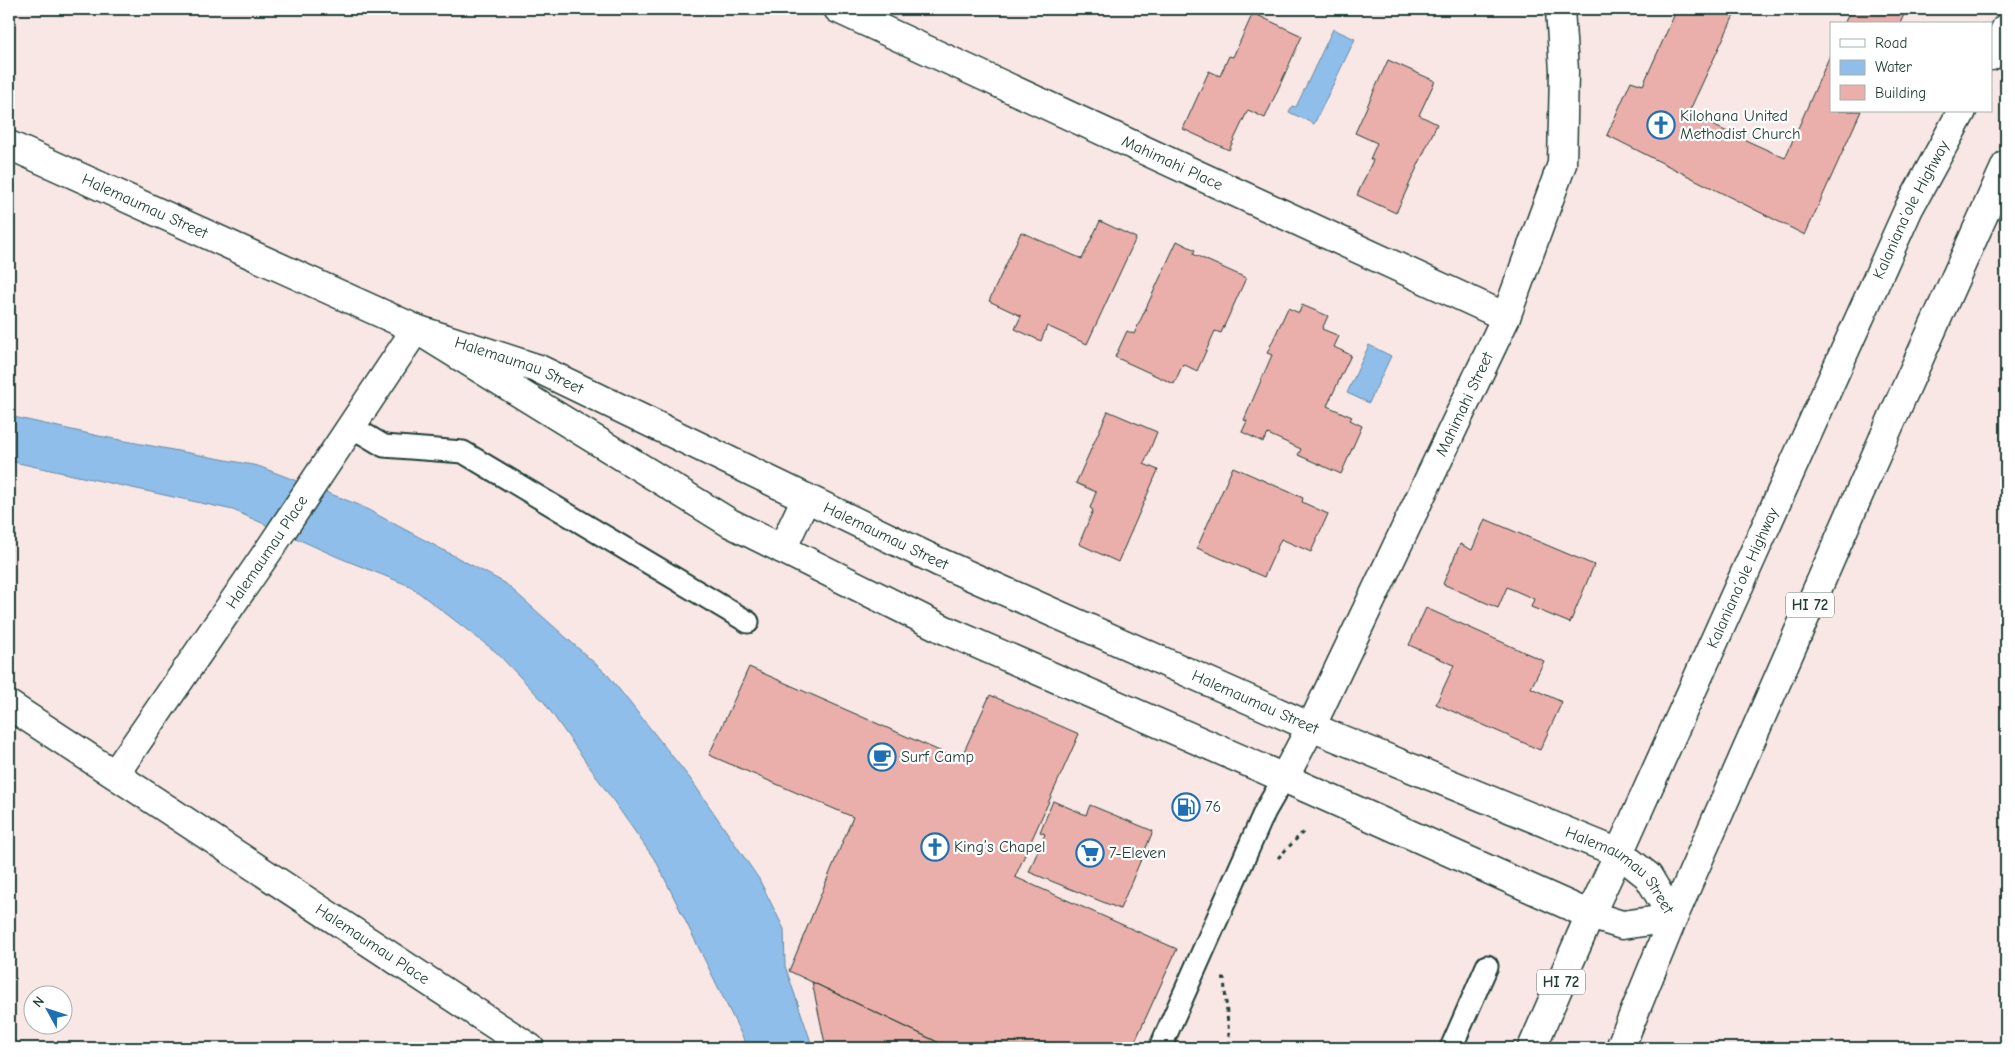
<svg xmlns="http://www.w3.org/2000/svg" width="2015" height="1057" viewBox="0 0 2015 1057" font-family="'Comic Neue',sans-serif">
<rect width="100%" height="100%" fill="#f9e7e6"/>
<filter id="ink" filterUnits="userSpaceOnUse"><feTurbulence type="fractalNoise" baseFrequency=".02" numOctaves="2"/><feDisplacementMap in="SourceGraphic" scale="10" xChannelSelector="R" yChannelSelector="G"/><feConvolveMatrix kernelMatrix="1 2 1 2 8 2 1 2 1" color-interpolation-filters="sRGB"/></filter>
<g filter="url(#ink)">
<path fill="#90beea" stroke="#638aa1" d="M1333,29L1355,39L1314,124L1289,112L1292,106L1296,107Z
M1369,345L1391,356L1369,403L1347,393Z
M9,416L99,436L258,466L359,505L505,583L607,674L692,781L759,879L784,929L785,966L813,1048H748L657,863L544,702L496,652L410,586L340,558L233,510L9,461Z"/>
<path fill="#eaafaa" stroke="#1f3d34" d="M1677,9H1737L1688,114L1785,158L1831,53V111H1861L1805,235L1607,135L1631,81L1643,85Z
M1851,9H1906L1900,24H1844Z
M1253,13L1302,36L1265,118L1248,110L1229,150L1183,129L1209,71L1220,76L1229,56L1233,57Z
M1388,60L1435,81L1419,115L1437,124L1396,213L1357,195L1373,160L1370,159L1377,143L1355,133Z
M1100,221L1136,238L1087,344L1047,326L1041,341L1015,329L1021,316L989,301L1021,232L1082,259Z
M1177,241L1195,250L1193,254L1246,278L1221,333L1215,331L1197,371L1183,364L1174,384L1115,357L1127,331L1134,334Z
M1302,305L1328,316L1322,329L1339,336L1334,347L1351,355L1327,406L1352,417L1350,420L1362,426L1341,474L1298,455L1301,449L1268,434L1263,442L1242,432L1247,421L1244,420L1272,355L1267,353L1288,308L1299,313Z
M1108,411L1157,432L1144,464L1158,470L1118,562L1079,544L1093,510L1090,508L1096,492L1076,483Z
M1233,467L1303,498L1302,502L1328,514L1311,552L1281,539L1264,577L1197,548Z
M1485,519L1594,565L1570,623L1531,607L1534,599L1507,587L1498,608L1443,584L1460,544L1472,550Z
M1426,608L1544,661L1531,688L1562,702L1540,750L1436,704L1454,665L1409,645Z
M749,667L960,760L990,695L1079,734L1015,877L1177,949L1132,1048H950L789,971L853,817L709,755Z
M1053,801L1086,815L1090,805L1153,831L1120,909L1029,872L1045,834L1040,832Z
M812,982L950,1048H826Z"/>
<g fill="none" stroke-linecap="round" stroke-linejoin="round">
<g stroke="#1f3d34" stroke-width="25">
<path id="lane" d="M352,427L384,446L463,452L748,622
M1160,1048L1265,811L1284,778
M1451,1048L1487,966"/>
</g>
<g stroke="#1f3d34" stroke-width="31">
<g id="street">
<path id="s1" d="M838,9L1506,317"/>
<path id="s2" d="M9,705L530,1048"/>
<path id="s3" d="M115,774L271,547L416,329"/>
<path id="s4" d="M1284,778L1311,727L1506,317L1562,164L1564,71L1560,9"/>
</g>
</g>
<g stroke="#1f3d34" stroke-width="31">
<g id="secondary">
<path id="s5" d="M9,145L416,329L539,369L939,562L1311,727L1619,853L1648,876L1673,918L1622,925L1590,915L1284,778L943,629L730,523L416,329"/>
<path d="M782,549L806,498"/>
</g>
</g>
<g stroke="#1f3d34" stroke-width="31">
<g id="highway">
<path d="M1991,56L2006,28"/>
<path id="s6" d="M1532,1048L1590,915L1619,853L1909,208L1962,111"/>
<path d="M1620,1048L1673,918L1892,419L2006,165"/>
</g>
</g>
<path stroke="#1f3d34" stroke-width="3" stroke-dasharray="4 4" stroke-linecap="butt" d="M1278,858L1305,830
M1222,979H1224L1230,1048"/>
<use href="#lane" stroke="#fff" stroke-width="21"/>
<use href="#street" stroke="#fff" stroke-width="28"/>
<use href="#secondary" stroke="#fff" stroke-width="28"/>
<use href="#highway" stroke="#fff" stroke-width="28"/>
</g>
</g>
<defs>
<g id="church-ring" transform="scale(1.4375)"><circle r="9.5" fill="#fff" stroke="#1f6fb2" stroke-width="1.5"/><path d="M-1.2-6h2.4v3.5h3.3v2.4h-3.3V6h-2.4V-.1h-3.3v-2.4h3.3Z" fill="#1f6fb2"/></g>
<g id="cafe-ring" transform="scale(1.4375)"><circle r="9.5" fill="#fff" stroke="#1f6fb2" stroke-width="1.5"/><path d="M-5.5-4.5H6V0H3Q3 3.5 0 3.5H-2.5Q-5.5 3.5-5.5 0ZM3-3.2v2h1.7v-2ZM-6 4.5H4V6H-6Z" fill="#1f6fb2"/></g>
<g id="fuel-ring" transform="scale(1.4375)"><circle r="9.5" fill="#fff" stroke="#1f6fb2" stroke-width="1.5"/><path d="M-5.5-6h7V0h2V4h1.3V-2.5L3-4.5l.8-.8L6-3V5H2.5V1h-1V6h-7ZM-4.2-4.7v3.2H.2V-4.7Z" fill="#1f6fb2"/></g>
<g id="supermarket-ring" transform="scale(1.4375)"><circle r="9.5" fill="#fff" stroke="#1f6fb2" stroke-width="1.5"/><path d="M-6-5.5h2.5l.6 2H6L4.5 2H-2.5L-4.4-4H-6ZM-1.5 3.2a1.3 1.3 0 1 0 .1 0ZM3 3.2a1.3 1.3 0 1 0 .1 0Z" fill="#1f6fb2"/></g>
</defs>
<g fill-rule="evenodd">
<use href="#church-ring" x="1661" y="125"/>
<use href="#cafe-ring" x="882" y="757"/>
<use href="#fuel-ring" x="1186" y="807"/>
<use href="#church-ring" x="935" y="847"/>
<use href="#supermarket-ring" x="1090" y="853"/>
</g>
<g text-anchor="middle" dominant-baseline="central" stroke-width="4.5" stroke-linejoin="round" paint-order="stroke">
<g fill="#fff" stroke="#627771" stroke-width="1">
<rect x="1786" y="592.5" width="48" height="25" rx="4"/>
<rect x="1537" y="969.5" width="48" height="25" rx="4"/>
</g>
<g font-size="15" font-weight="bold" fill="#1f3d34">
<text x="1810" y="605">HI 72</text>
<text x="1561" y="982">HI 72</text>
</g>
<g font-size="16" fill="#1f3d34" stroke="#fff" text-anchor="start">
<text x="1680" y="116">Kilohana United<tspan x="1680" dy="18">Methodist Church</tspan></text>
<text x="901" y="757">Surf Camp</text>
<text x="1205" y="807">76</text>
<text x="954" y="847">King’s Chapel</text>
<text x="1109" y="853">7-Eleven</text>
</g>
<g font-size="16" fill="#1f3d34" stroke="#fff">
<text stroke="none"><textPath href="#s1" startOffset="368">Mahimahi Place</textPath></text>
<text stroke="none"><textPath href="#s5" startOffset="149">Halemaumau Street</textPath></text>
<text stroke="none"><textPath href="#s6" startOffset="920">Kalaniana’ole Highway</textPath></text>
<text stroke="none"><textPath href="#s5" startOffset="556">Halemaumau Street</textPath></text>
<text stroke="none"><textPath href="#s4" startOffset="415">Mahimahi Street</textPath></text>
<text stroke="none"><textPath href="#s5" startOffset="961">Halemaumau Street</textPath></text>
<text stroke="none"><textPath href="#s3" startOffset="269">Halemaumau Place</textPath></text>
<text stroke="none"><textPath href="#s6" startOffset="515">Kalaniana’ole Highway</textPath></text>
<text stroke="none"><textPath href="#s5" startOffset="1366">Halemaumau Street</textPath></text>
<text stroke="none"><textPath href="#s5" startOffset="1771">Halemaumau Street</textPath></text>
<text stroke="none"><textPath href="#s2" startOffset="435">Halemaumau Place</textPath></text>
</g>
</g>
<rect width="2015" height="1057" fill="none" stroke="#fff" stroke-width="30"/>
<rect x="15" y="15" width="1985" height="1027" fill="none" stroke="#1f3d34" stroke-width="2" filter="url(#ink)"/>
<rect x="1830" y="22" width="162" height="90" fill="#ffffff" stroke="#a5b1ae"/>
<rect x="1840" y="39" width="25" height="8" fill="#ffffff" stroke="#a5b1ae"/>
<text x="1875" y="48" font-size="15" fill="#1f3d34">Road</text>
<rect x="1840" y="60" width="25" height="15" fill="#90beea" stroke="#a5b1ae"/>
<text x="1875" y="72" font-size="15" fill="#1f3d34">Water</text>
<rect x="1840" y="85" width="25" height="15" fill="#eaafaa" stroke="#a5b1ae"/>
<text x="1875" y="98" font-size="15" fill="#1f3d34">Building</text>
<g transform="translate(48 1010) rotate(310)"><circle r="24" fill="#ffffff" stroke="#a5b1ae"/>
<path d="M0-4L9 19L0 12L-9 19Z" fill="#1f6fb2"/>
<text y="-8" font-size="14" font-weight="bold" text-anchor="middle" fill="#1f3d34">N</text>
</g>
</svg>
